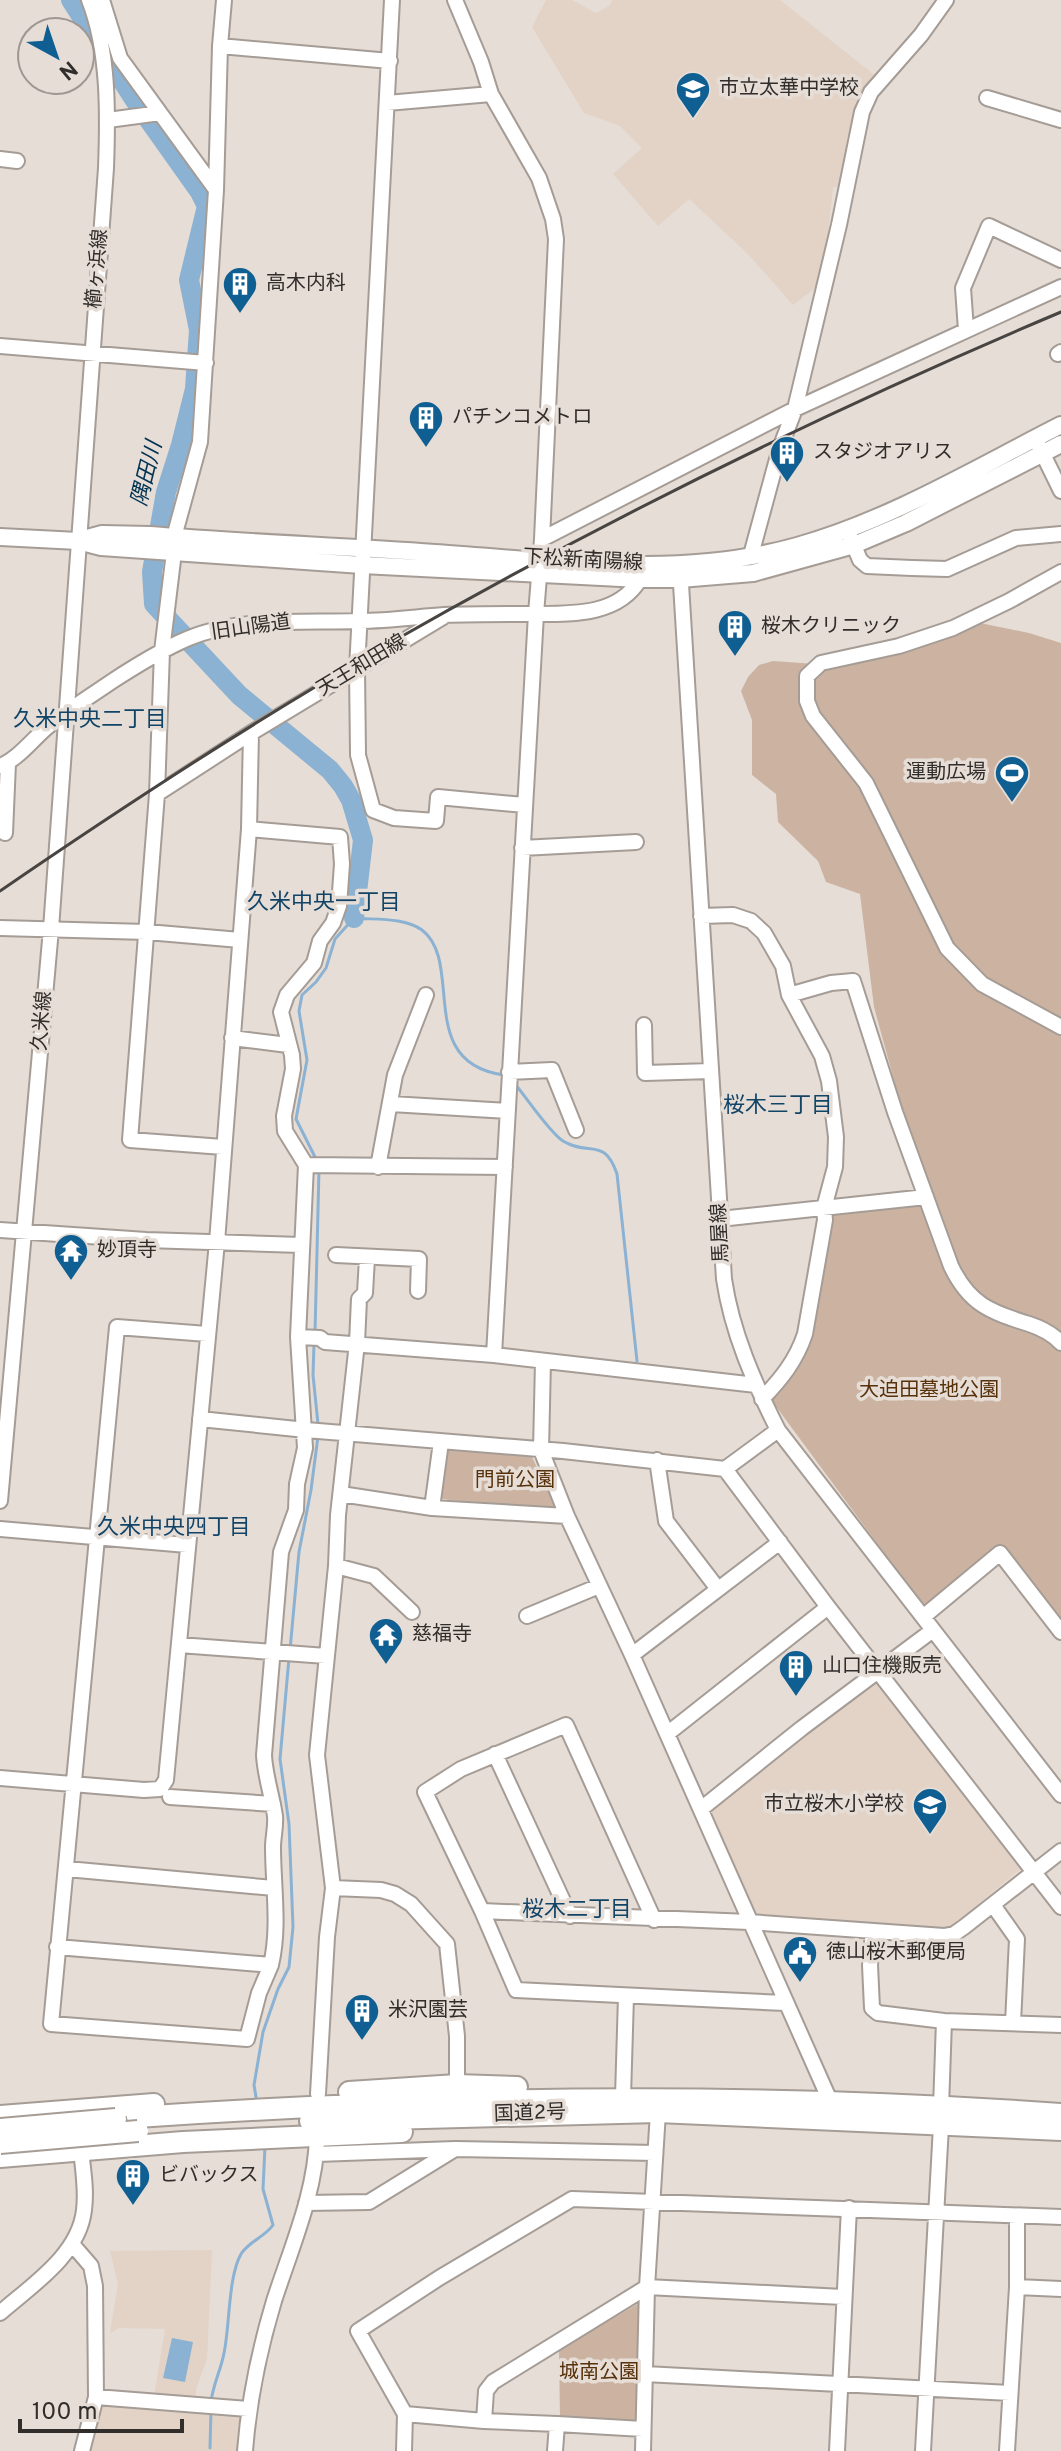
<svg xmlns="http://www.w3.org/2000/svg" width="1061" height="2451" viewBox="0 0 1061 2451" font-family="Overpass,'Noto Sans JP',sans-serif">
<rect width="100%" height="100%" fill="#e6ddd6"/>
<path fill="#e2d3c6" d="M546,0H572L596,13L609,6L612,0H780L877,77L847,138L842,187H833L823,282L793,305L747,253L689,199L658,226L613,174L642,148L620,126L584,113L532,27Z
M880,1677L1023,1867L949,1928L757,1919L710,1808Z
M212,2250L207,2359L196,2389V2398L244,2414L241,2451H88L100,2409L111,2403L153,2402L165,2329L119,2328L110,2333L118,2284L110,2251Z"/>
<path fill="#ccb3a1" d="M970,621L1029,633L1061,643V1631L1001,1553L927,1611L769,1397L790,1379L807,1342L826,1210L927,1201L874,1007L860,894L826,882L818,861L778,822L776,794L752,775V720L741,691L748,677L759,665L773,661L816,664Z
M447,1449L532,1457L558,1511L440,1499Z
M641,2302L638,2423L560,2419L559,2350Z"/>
<path fill="#8bb2d2" d="M172,2338L193,2342L185,2382L163,2378Z"/>
<g fill="none" stroke-linecap="round" stroke-linejoin="round">
<path stroke="#8bb2d2" stroke-width="3" d="M515,1084C526,1097 550,1133 563,1141C589,1157 604,1136 617,1174L637,1361
M317,1161L296,1119L307,1060L299,1011L302,995L316,982L326,968L335,939L354,918C375,920 404,917 422,930C465,963 414,1063 504,1075
M315,1333L319,1169
M314,1344L313,1375L318,1424
M290,1650L299,1552L311,1490L318,1436
M257,2103L254,2085L263,2032L278,1989L289,1967L293,1927L289,1824L280,1759L289,1658
M211,2402C213,2384 221,2370 224,2353C230,2325 228,2277 241,2254C249,2241 265,2237 273,2225L263,2189L265,2146
M210,2448L211,2409"/>
<path stroke="#8bb2d2" stroke-width="20" d="M71,0L134,99L200,192L207,206L189,280L199,330L195,389L181,445L166,492L152,572L154,604L239,695L330,770L343,786L351,800L363,840L354,918"/>
<g stroke="#a59c96" stroke-width="18">
<path id="minor" d="M102,0L120,58L216,190
M392,0L357,669L358,755L373,810L394,818L436,821L438,797L524,805
M220,46L390,61
M987,98L1061,120
M387,103L491,94
M108,120L160,113
M0,159L17,161
M966,330L963,288L989,226L1061,260
M0,346L206,363
M1058,354L1061,352
M1038,444L1061,491
M847,529L860,560L867,566L912,568L947,569L1016,538L1061,534
M174,537L200,442L216,190L220,46L224,0
M542,539L795,409L1061,287
M174,552L162,651L157,794L130,1140L223,1147
M751,555L780,448L795,409L839,225L862,112L871,92L921,35L946,0
M680,568L724,1279C732,1333 754,1382 778,1430L1061,1795
M1061,572L1009,601L953,628L899,646L821,663L807,676V701L813,716L866,783L947,948L982,984L1061,1027
M0,766C19,759 35,736 51,724C87,697 140,661 180,642C234,616 300,623 359,621C388,621 416,617 444,615C475,614 505,614 536,614L542,539L556,239L553,219L539,178L491,94L481,62L455,0
M157,794L251,733L443,617
M249,829L340,837L342,864L339,906L333,923L320,941L314,963L287,995L281,1012L292,1055L293,1069L284,1116L285,1131L306,1165
M5,833L8,763
M522,848L636,842
M701,916L733,915L751,921L764,933L783,966L789,995L822,1056L829,1081L836,1137L835,1167L824,1208L825,1220L805,1334C796,1361 781,1379 762,1399
M0,928L147,932L240,940
M789,995L831,983L853,981L895,1112L951,1266C969,1304 990,1312 1029,1324C1041,1328 1052,1333 1061,1343
M644,1025L645,1073L711,1071
M232,1038L288,1045
M509,1072L552,1070L576,1130
M391,1104L508,1111
M378,1167L395,1075L426,995
M720,1219L926,1197
M0,1230L146,1240L301,1245
M336,1255L419,1259L418,1291
M207,1334L117,1327L51,2024L247,2039L259,1993L271,1965
M298,1337L320,1338L325,1342L494,1355L756,1385
M494,1355L536,614C574,614 619,615 640,579
M543,1361L541,1450L567,1516L632,1655L831,2103
M200,1419L306,1430L563,1451L725,1469L778,1430
M657,1460L666,1521L718,1589
M725,1469L828,1607L1061,1907
M341,1494L432,1508L567,1516
M0,1501L51,929L106,168C108,114 109,51 89,0
M432,1508L441,1442
M0,1529L187,1545
M336,1566L374,1576L412,1612
M527,1616L599,1586
M923,1617L1000,1553L1061,1632
M179,1645L326,1656
M632,1655L780,1542
M667,1734L828,1607
M495,1754L570,1916
M0,1778L144,1790L160,1789L166,1780L217,1242L249,829L251,733
M170,1797L273,1804
M701,1809L802,1728L933,1630
M67,1869L274,1888
M333,1888L381,1890L395,1894L411,1904L447,1944L457,2036V2085
M993,1905L1017,1939L1013,2023
M482,1911L749,1922L944,1936L954,1934L964,1927L1061,1851
M654,1920L566,1725L461,1769L425,1792L482,1911L516,1990L785,2003
M873,1932L870,1965L872,2008L878,2013L944,2021L1061,2025
M57,1947L271,1965C280,1927 273,1886 273,1847C273,1837 276,1827 275,1816C272,1795 265,1776 264,1755L281,1552L296,1510L297,1484L305,1448L298,1337L306,1165L505,1167
M318,2094L327,1937L333,1888L317,1755L336,1566L338,1515L357,1343L359,1299L365,1293L367,1258
M623,2097L626,1996
M941,2108L944,2021
M317,2154L455,2149
M306,2203L369,2202L455,2149L655,2153
M72,2244L91,2266L95,2286L96,2397L82,2451
M1017,2287L1061,2289
M0,2313C32,2285 79,2255 84,2210C87,2187 82,2164 80,2141
M645,2374L1010,2393
M96,2397L248,2409
M405,2414L484,2421L557,2424L555,2451
M484,2421L486,2391L493,2382L647,2287L843,2297
M557,2424L643,2429
M245,2451C249,2399 259,2351 274,2301C291,2248 316,2192 317,2136
M404,2451L405,2414L358,2331L439,2278L572,2199L1061,2217
M643,2451L647,2287L658,2112
M837,2451L849,2208
M923,2451L941,2126
M1007,2451L1017,2287V2216"/>
</g>
<g stroke="#a59c96" stroke-width="20">
<path id="major" d="M0,537L78,541L101,547L362,565L640,579H680L753,573L854,545L906,523L1061,444
M80,540L102,534L150,535C245,543 340,546 435,553C554,561 680,579 797,546C890,520 976,468 1061,425"/>
</g>
<g stroke="#a59c96" stroke-width="24">
<path id="highway" d="M349,2092L457,2085L517,2087
M0,2116L154,2104
M137,2117C445,2096 753,2092 1061,2114
M310,2121L658,2112L1061,2130
M0,2157L183,2142L402,2132"/>
</g>
<use href="#minor" stroke="#fff" stroke-width="14"/>
<use href="#major" stroke="#fff" stroke-width="16"/>
<use href="#highway" stroke="#fff" stroke-width="20"/>
<path stroke="#484441" stroke-width="3" d="M0,891C127,804 257,719 390,643C607,519 831,409 1061,312"/>
<g stroke="#a59c96" stroke-width="24" stroke-linecap="butt">
<path id="highway-bridge" d="M0,2129L116,2119
M0,2143L138,2131"/>
</g>
<use href="#highway-bridge" stroke="#fff" stroke-width="20"/>
</g>
<defs>
<g id="school-pin" transform="scale(1.8)"><path d="M0 17L-7.5 6A9.5 9.5 0 1 1 7.5 6Z" fill="#105f92" stroke="#e6ddd6"/><path d="M0-5L7-2L0 1L-7-2ZM-4 1L0 2.5L4 1V4Q0 6-4 4Z" fill="#fff"/></g>
<g id="building-pin" transform="scale(1.8)"><path d="M0 17L-7.5 6A9.5 9.5 0 1 1 7.5 6Z" fill="#105f92" stroke="#e6ddd6"/><path d="M-4-6H4V6H1V3H-1V6H-4ZM-2.5-4.3h1.7v1.8h-1.7ZM.8-4.3h1.7v1.8H.8ZM-2.5-1h1.7V.8h-1.7ZM.8-1h1.7V.8H.8Z" fill="#fff"/></g>
<g id="stadium-pin" transform="scale(1.8)"><path d="M0 17L-7.5 6A9.5 9.5 0 1 1 7.5 6Z" fill="#105f92" stroke="#e6ddd6"/><path d="M0-5a6.5 5 0 1 0 0 10a6.5 5 0 1 0 0-10ZM-3.5-1.8h7v3.6h-7Z" fill="#fff"/></g>
<g id="temple-pin" transform="scale(1.8)"><path d="M0 17L-7.5 6A9.5 9.5 0 1 1 7.5 6Z" fill="#105f92" stroke="#e6ddd6"/><path d="M0-6L5-2H3V0L6.5 2.5H4V6H1.5V3h-3V6H-4V2.5H-6.5L-3 0V-2H-5Z" fill="#fff"/></g>
<g id="civic-pin" transform="scale(1.8)"><path d="M0 17L-7.5 6A9.5 9.5 0 1 1 7.5 6Z" fill="#105f92" stroke="#e6ddd6"/><path d="M-.6-6.5H3V-4.5H.6V-3L4-1V1h2V6H-6V1h2V-1L-.6-3ZM-1.2 2.5V6h2.4V2.5Z" fill="#fff"/></g>
</defs>
<g fill-rule="evenodd">
<use href="#school-pin" x="693" y="89"/>
<use href="#building-pin" x="240" y="284"/>
<use href="#building-pin" x="426" y="418"/>
<use href="#building-pin" x="787" y="453"/>
<use href="#building-pin" x="735" y="627"/>
<use href="#stadium-pin" x="1012" y="773"/>
<use href="#temple-pin" x="71" y="1251"/>
<use href="#temple-pin" x="386" y="1635"/>
<use href="#building-pin" x="796" y="1667"/>
<use href="#school-pin" x="930" y="1805"/>
<use href="#civic-pin" x="800" y="1953"/>
<use href="#building-pin" x="362" y="2011"/>
<use href="#building-pin" x="133" y="2176"/>
</g>
<g text-anchor="middle" dominant-baseline="central" stroke-width="7" stroke-linejoin="round" paint-order="stroke">
<g font-size="20" fill="#312d2b" stroke="#e6ddd6" text-anchor="start">
<text x="719" y="89">市立太華中学校</text>
<text x="266" y="284">高木内科</text>
<text x="452" y="418">パチンコメトロ</text>
<text x="813" y="453">スタジオアリス</text>
<text x="761" y="627">桜木クリニック</text>
<text x="986" y="773" text-anchor="end">運動広場</text>
<text x="97" y="1251">妙頂寺</text>
<text x="412" y="1635">慈福寺</text>
<text x="822" y="1667">山口住機販売</text>
<text x="904" y="1805" text-anchor="end">市立桜木小学校</text>
<text x="826" y="1953">徳山桜木郵便局</text>
<text x="388" y="2011">米沢園芸</text>
<text x="159" y="2176">ビバックス</text>
</g>
<g font-size="20" fill="#312d2b" stroke="#e6ddd6">
<text transform="translate(98 269) rotate(-85)">櫛ヶ浜線</text>
<text transform="translate(583 561) rotate(3)">下松新南陽線</text>
<text transform="translate(251 628) rotate(-8)">旧山陽道</text>
<text transform="translate(362 666) rotate(-31)">天王和田線</text>
<text transform="translate(43 1021) rotate(-85)">久米線</text>
<text transform="translate(721 1233) rotate(-93)">馬屋線</text>
<text transform="translate(530 2114) rotate(-2)">国道2号</text>
</g>
<g font-size="20" fill="#57310a" stroke="#e6ddd6">
<text x="929" y="1391">大迫田墓地公園</text>
<text x="515" y="1481">門前公園</text>
<text x="599" y="2373">城南公園</text>
</g>
<g font-size="22" font-style="italic" fill="#033353" stroke="#e6ddd6">
<text transform="translate(148 474) rotate(-76)">隅田川</text>
</g>
<g font-size="22" fill="#114467" stroke="#e6ddd6">
<text x="90" y="720">久米中央二丁目</text>
<text x="324" y="903">久米中央一丁目</text>
<text x="778" y="1106">桜木三丁目</text>
<text x="174" y="1528">久米中央四丁目</text>
<text x="577" y="1910">桜木二丁目</text>
</g>
</g>
<g transform="translate(56 56) rotate(140)"><circle r="38" fill="#e6ddd6" stroke="#9e9792" stroke-width="2"/>
<path d="M0-6L14 30L0 20L-14 30Z" fill="#105f92"/>
<text y="-12" font-size="22" font-weight="bold" text-anchor="middle" fill="#312d2b">N</text>
</g>
<path d="M20 2419v12h162v-12" fill="none" stroke="#312d2b" stroke-width="4"/>
<text x="32" y="2419" font-size="24" fill="#312d2b" stroke="#e6ddd6" stroke-width="6" paint-order="stroke">100 m</text>
</svg>
